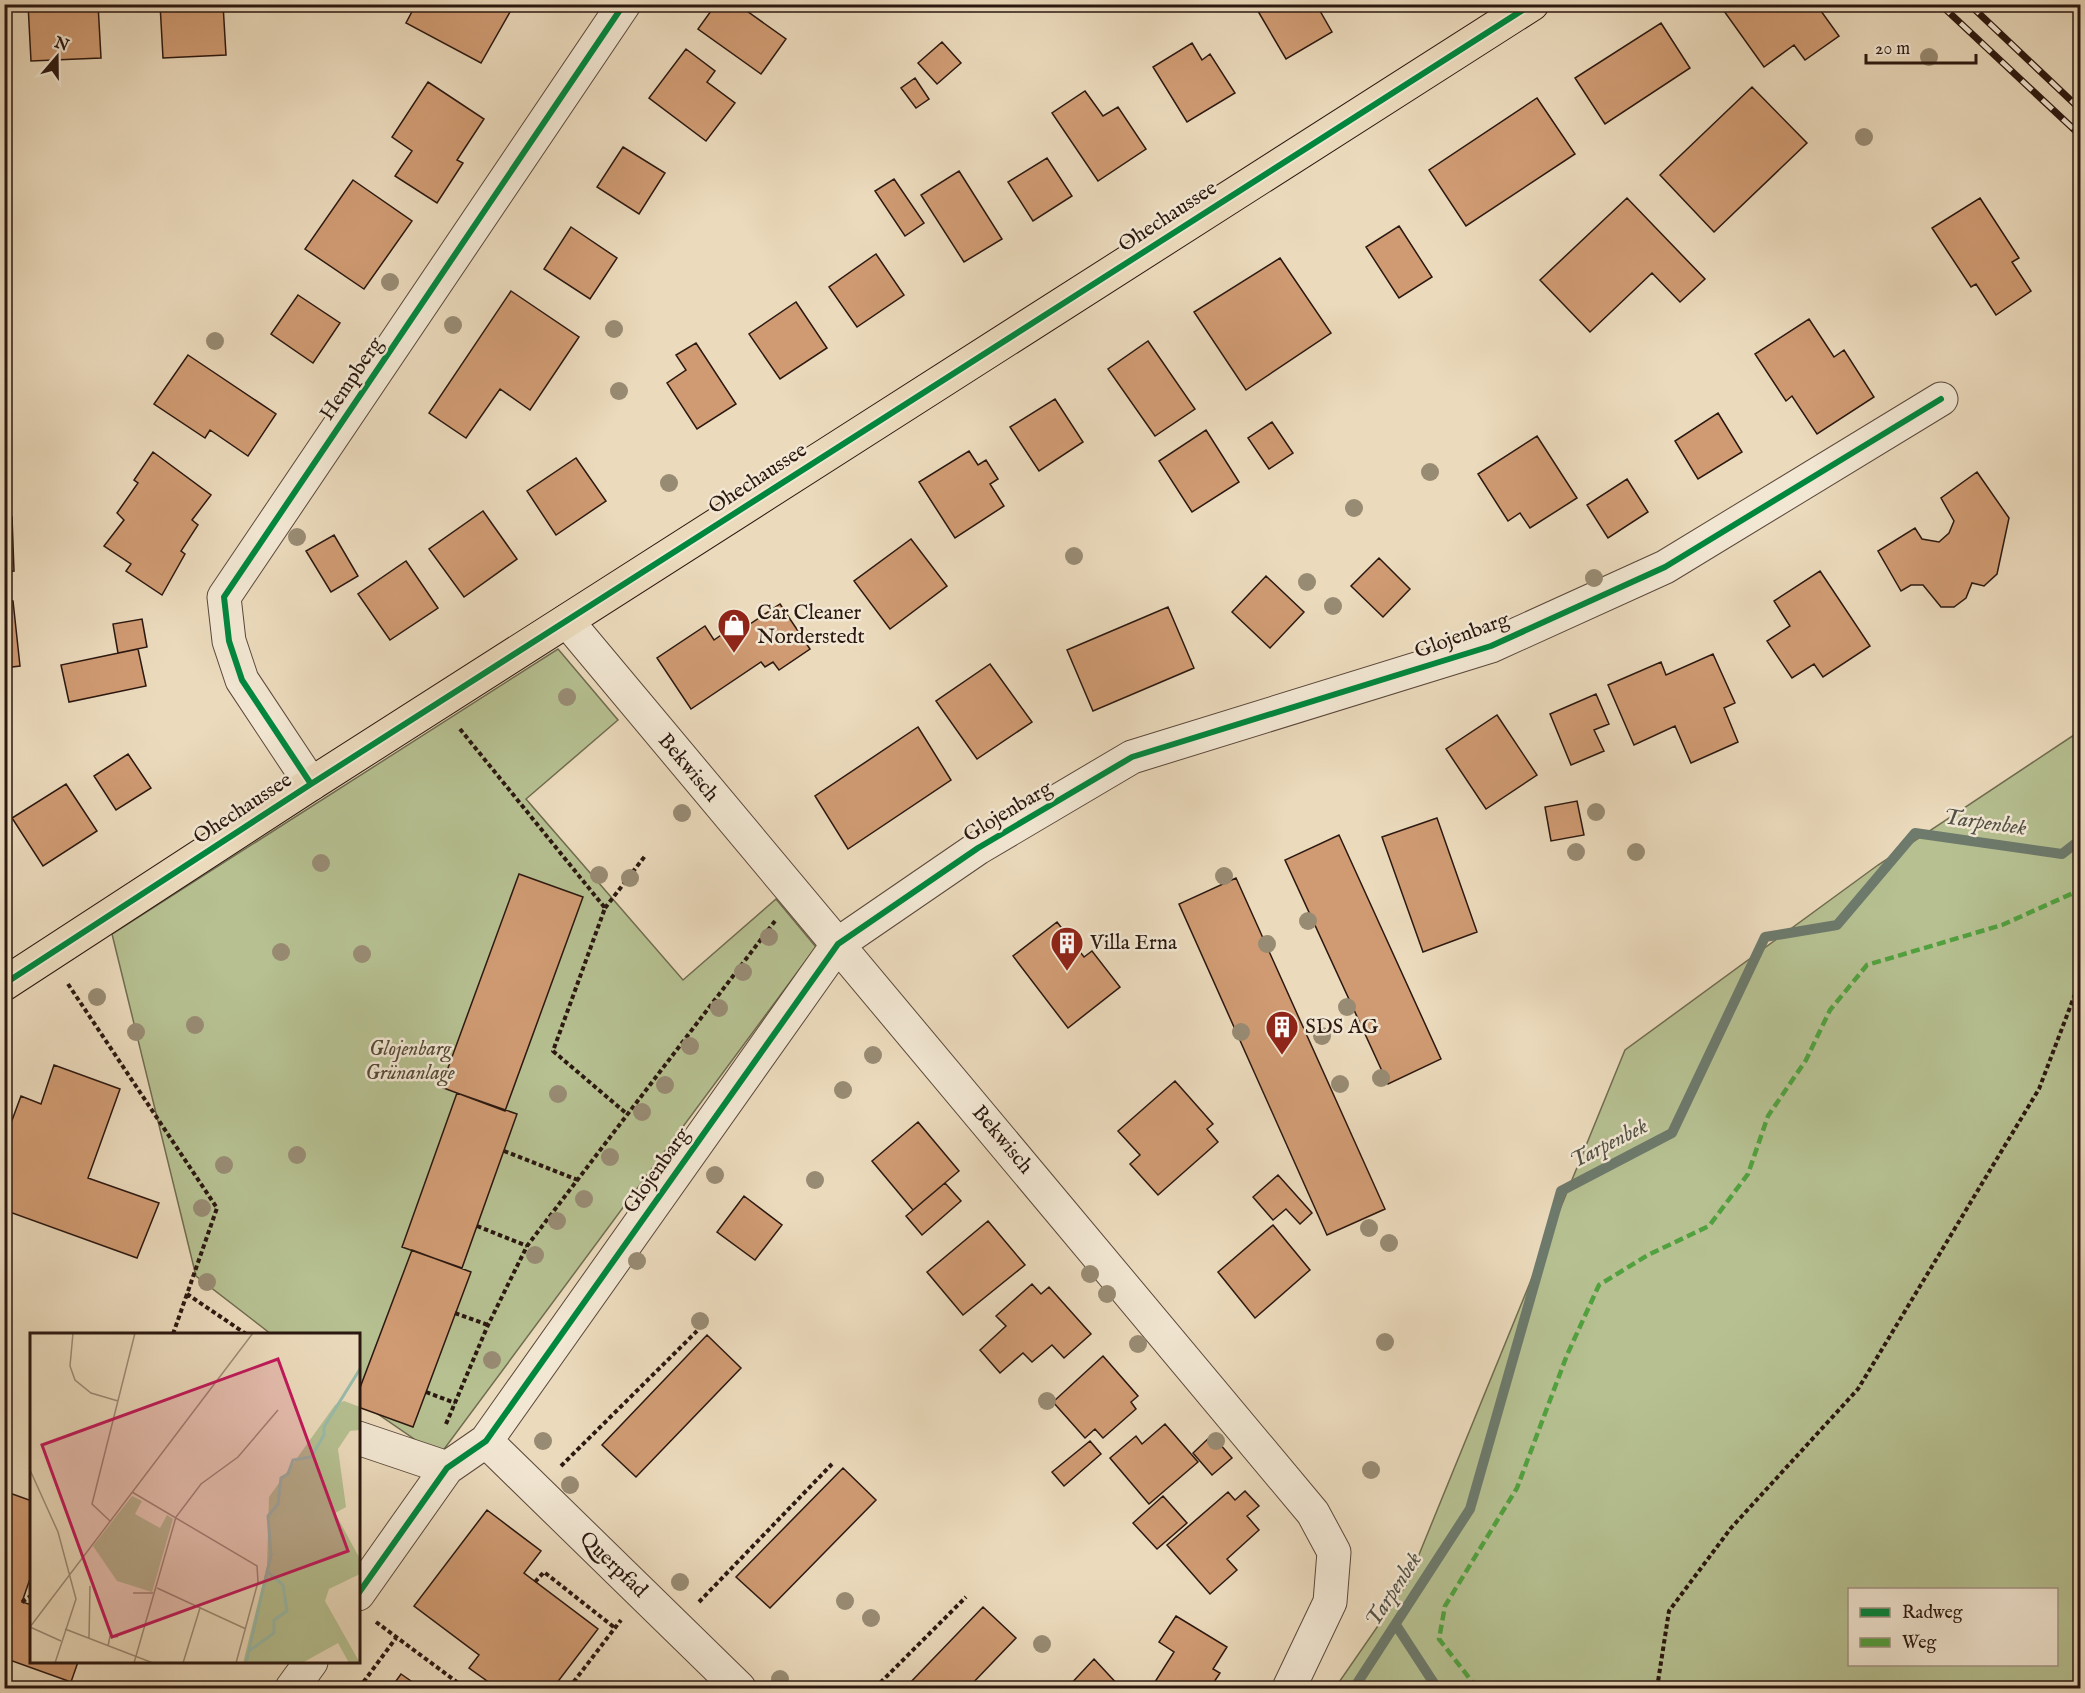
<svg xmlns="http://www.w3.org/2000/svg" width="2085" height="1693" viewBox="0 0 2085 1693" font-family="'IM FELL English',serif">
<rect width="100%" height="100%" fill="#ebdabc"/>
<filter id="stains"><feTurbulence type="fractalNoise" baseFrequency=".00333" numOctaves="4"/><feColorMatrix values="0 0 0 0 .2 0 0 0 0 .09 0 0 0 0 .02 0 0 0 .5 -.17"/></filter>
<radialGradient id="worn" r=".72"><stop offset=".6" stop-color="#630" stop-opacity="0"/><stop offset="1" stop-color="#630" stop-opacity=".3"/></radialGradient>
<path fill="#b6c091" stroke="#706c50" stroke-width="1.5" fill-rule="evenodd" d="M558,649L618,720L526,799L683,980L776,899L816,947L439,1456L359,1401L358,1334H271L196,1276L112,934Z
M2080,731V1688H1335L1407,1584L1625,1050L1878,865ZM1850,1590H2056V1664H1850Z"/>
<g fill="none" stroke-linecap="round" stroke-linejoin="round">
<path stroke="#6d7a6c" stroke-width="10" d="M1396,1625L1437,1688
M1354,1688L1470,1509L1561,1191L1672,1133L1765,937L1837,925L1915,833L2062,854L2080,840"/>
</g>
<path fill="#d09b73" stroke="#2b1810" stroke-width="1.5" d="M28,4H98L101,58L31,61Z
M160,4H223L226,55L163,58Z
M416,4H513L514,5L481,63L406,23Z
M716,4H737L786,39L761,74L698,29Z
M1257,4H1316L1332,32L1286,59L1255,6Z
M1719,4H1816L1839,36L1805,60L1794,45L1764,67Z
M1661,23L1690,68L1605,124L1575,78Z
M942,42L961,63L937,84L918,63Z
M1192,43L1202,60L1210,54L1235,93L1187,122L1153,67Z
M686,49L715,71L707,82L735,103L706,141L649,98Z
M915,78L929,99L916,108L901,88Z
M428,82L484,119L457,160L463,163L437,203L395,176L412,151L392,137Z
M1752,87L1807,143L1714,232L1660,175Z
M1085,91L1103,116L1118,107L1146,149L1098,181L1052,113Z
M1537,98L1575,154L1466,226L1429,170Z
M623,147L665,173L639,214L597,187Z
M1047,158L1072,196L1033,221L1008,182Z
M959,171L1002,239L964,262L921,195Z
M894,179L924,223L905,236L875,191Z
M353,180L412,221L364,289L305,249Z
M1627,198L1705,279L1680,302L1652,273L1590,332L1540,280Z
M1980,198L2019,258L2012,262L2031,291L1996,315L1976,284L1971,287L1932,228Z
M1399,226L1432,277L1399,298L1366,247Z
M571,227L617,258L590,299L544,269Z
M876,254L904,295L857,327L829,287Z
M1280,258L1331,333L1246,390L1194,312Z
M511,291L579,337L530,410L500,389L466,438L429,413Z
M298,295L340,323L313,363L271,334Z
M796,302L827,348L780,379L749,334Z
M1809,319L1834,357L1844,350L1874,397L1817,434L1792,396L1786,401L1755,354Z
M1148,341L1195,409L1155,436L1108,369Z
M696,343L736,404L697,429L667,383L686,370L676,355Z
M188,355L276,414L248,456L210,430L205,438L154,404Z
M1055,399L1083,442L1039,471L1010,427Z
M1718,413L1742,452L1698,479L1675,441Z
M1272,422L1293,453L1269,469L1248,438Z
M1206,430L1239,482L1192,512L1159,461Z
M1537,436L1577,498L1530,528L1520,513L1508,521L1478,474Z
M969,451L978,465L986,460L998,479L990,484L1004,506L955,538L919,482Z
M153,452L211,495L192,520L198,525L181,551L185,554L162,595L126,571L131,564L104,546L124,520L117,513L138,483L134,480Z
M576,458L606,501L556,535L527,491Z
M1977,472L2009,518L1997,574L1984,586L1972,583L1966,598L1954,607H1941L1923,585H1911L1901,591L1878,551L1915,528L1922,539L1939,542L1949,533L1954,521L1941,498Z
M1627,479L1648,512L1608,538L1587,505Z
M483,511L517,559L464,597L429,549Z
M4,517H12L14,571L4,572Z
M334,535L358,576L331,592L306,551Z
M911,539L947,586L890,629L854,581Z
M1379,558L1410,589L1383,617L1351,586Z
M406,561L438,608L390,640L358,594Z
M1820,571L1870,646L1823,677L1814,664L1792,678L1767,641L1790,626L1774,601Z
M1266,576L1304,612L1270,648L1232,612Z
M13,601L20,666L4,668V602Z
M780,604L810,649L779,670L773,662L765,667L761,662L691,709L657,658L705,626L714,640L737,624L741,630Z
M1168,607L1194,668L1093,711L1067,650Z
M142,619L147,647L118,653L113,624Z
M138,649L146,686L69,702L61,665Z
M1713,654L1735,703L1724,708L1738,742L1691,763L1675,726L1634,745L1608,685L1661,662L1666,675Z
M990,664L1032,722L977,759L936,701Z
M1596,694L1609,724L1594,730L1604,751L1571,765L1550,714Z
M1497,715L1537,775L1486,809L1446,749Z
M918,727L951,780L848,849L815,796Z
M128,754L151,788L116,810L94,776Z
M66,784L97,831L43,866L12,818Z
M1577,801L1584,835L1551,841L1545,807Z
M1437,818L1477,932L1423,952L1382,837Z
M1339,835L1441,1059L1388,1084L1285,860Z
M519,874L583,897L505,1111L441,1087Z
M1236,878L1385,1209L1327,1235L1179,904Z
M1057,922L1084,957L1092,951L1120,987L1068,1028L1013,956Z
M54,1065L120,1089L88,1178L159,1203L137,1258L4,1210V1142L21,1096L41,1104Z
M1175,1081L1213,1124L1207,1129L1218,1142L1158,1195L1130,1164L1140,1155L1118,1131Z
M457,1093L517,1114L462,1268L402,1247Z
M918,1122L959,1171L913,1210L872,1161Z
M1278,1175L1312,1213L1300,1224L1286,1209L1273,1220L1253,1197Z
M945,1183L961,1201L922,1235L906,1216Z
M744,1196L782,1225L755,1260L717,1232Z
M988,1221L1025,1265L963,1315L927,1272Z
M1273,1225L1310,1270L1255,1318L1218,1272Z
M412,1250L471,1272L413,1427L358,1407V1393Z
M1032,1284L1041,1294L1049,1287L1091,1334L1064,1358L1052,1345L1032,1362L1023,1353L1000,1373L980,1350L1006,1326L996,1316Z
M707,1335L741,1368L636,1477L602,1445Z
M1103,1356L1138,1396L1131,1402L1136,1409L1103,1438L1095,1429L1085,1438L1053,1402Z
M1165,1424L1198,1462L1149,1504L1110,1458L1136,1436L1142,1444Z
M1212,1435L1232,1458L1212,1475L1193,1453Z
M1090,1441L1101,1454L1064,1486L1052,1472Z
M843,1468L876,1500L770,1608L736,1577Z
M4,1491L32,1501V1573L22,1602L32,1605V1662H78L71,1682L4,1658Z
M1245,1491L1259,1506L1247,1516L1259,1530L1227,1559L1237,1570L1210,1594L1167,1545L1228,1492L1235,1500Z
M1163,1496L1187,1523L1157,1549L1133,1523Z
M487,1510L541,1551L524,1573L598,1629L553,1688H521L513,1682L508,1688H497L469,1668L479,1655L414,1606Z
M983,1607L1016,1638L968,1688H905Z
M1176,1616L1227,1647L1213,1669L1220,1673L1210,1688H1158L1153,1685L1174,1652L1159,1642Z
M1094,1659L1121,1688H1067Z
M401,1674L421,1688H391Z"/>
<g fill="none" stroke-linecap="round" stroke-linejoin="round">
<g stroke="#5b483b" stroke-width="35">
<path id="minor" d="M567,621L1313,1513L1334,1552L1330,1602L1289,1688
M311,784L242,680L229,641L224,597L624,4
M358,1438L447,1468
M486,1441L739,1688
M358,1594L447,1468L486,1441L838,944L978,848L1132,757L1491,646L1665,567L1941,399
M292,1688L311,1662"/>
</g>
<g stroke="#2b1810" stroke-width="35">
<path id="major" d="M4,984L311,784L1532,4"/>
</g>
<path stroke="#2b1810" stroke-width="4" stroke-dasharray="4.5 3" stroke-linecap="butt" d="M460,729L605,908L553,1051L627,1114
M605,908L645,856
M68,984L217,1208L187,1294L246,1334
M504,1151L578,1180
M477,1226L527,1246
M455,1313L488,1325
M173,1334L187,1294
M426,1392L455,1403
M446,1424L488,1325L527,1246L775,921
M561,1466L697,1331
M535,1582L544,1572L615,1628
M22,1602L32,1595
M699,1602L832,1464
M376,1622L465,1688
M359,1688L396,1638
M569,1688L621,1620
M875,1688L966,1597
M1657,1688L1669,1611L1731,1528L1858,1389L2039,1089L2080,981"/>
<use href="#minor" stroke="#f2e7d3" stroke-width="33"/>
<use href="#major" stroke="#ebdabc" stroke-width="33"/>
<g stroke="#2b1810" stroke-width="7">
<path id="rail" d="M1940,4L2080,135
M1969,4L2080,109"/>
</g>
<use href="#rail" stroke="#f2e7d3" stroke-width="4.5" stroke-dasharray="14" stroke-linecap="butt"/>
<path stroke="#51a13f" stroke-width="4.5" stroke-dasharray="9 4.5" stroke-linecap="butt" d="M1477,1688L1439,1639L1445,1606L1517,1488L1567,1355L1599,1285L1648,1255L1709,1226L1748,1174L1768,1116L1806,1060L1830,1010L1867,965L2002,925L2080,890"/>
<g stroke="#f2e7d3" stroke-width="10">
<path id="cycleway" d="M311,784L242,680L229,641L224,597L624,4
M4,984L311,784L1532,4
M358,1594L447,1468L486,1441L838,944L978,848L1132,757L1491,646L1665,567L1941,399"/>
</g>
<use href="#cycleway" stroke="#00873e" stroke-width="6"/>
</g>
<g fill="#988b73">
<circle cx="1929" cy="57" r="9"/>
<circle cx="1864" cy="137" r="9"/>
<circle cx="390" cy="282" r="9"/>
<circle cx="453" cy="325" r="9"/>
<circle cx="614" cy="329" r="9"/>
<circle cx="215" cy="341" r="9"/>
<circle cx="619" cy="391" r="9"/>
<circle cx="1430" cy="472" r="9"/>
<circle cx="669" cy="483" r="9"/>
<circle cx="1354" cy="508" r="9"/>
<circle cx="297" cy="537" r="9"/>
<circle cx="1074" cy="556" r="9"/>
<circle cx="1594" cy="578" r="9"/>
<circle cx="1307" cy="582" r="9"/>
<circle cx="1333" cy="606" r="9"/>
<circle cx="567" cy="697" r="9"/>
<circle cx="1596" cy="812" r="9"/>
<circle cx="682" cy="813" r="9"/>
<circle cx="1576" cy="852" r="9"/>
<circle cx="1636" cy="852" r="9"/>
<circle cx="321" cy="863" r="9"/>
<circle cx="599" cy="875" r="9"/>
<circle cx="1224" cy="876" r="9"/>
<circle cx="630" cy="878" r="9"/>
<circle cx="1308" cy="921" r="9"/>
<circle cx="769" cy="937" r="9"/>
<circle cx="1267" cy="944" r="9"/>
<circle cx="281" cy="952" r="9"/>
<circle cx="362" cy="954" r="9"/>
<circle cx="743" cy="972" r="9"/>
<circle cx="97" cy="997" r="9"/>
<circle cx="1347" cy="1007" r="9"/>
<circle cx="719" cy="1008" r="9"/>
<circle cx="195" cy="1025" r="9"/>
<circle cx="136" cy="1032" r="9"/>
<circle cx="1241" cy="1032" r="9"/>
<circle cx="1322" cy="1036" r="9"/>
<circle cx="690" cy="1046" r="9"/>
<circle cx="873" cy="1055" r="9"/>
<circle cx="1381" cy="1078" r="9"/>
<circle cx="1340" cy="1084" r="9"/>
<circle cx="665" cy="1085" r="9"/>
<circle cx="843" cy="1090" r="9"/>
<circle cx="558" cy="1094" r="9"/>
<circle cx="642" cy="1112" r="9"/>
<circle cx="297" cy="1155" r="9"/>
<circle cx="610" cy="1157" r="9"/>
<circle cx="224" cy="1165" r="9"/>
<circle cx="715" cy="1175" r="9"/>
<circle cx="815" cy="1180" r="9"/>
<circle cx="584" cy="1199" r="9"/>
<circle cx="202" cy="1208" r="9"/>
<circle cx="557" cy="1221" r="9"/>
<circle cx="1369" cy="1228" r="9"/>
<circle cx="1389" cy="1243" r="9"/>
<circle cx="535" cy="1255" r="9"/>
<circle cx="637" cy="1261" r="9"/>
<circle cx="1090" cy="1274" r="9"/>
<circle cx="207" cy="1282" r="9"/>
<circle cx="1107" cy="1294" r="9"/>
<circle cx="700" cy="1321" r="9"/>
<circle cx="1385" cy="1342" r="9"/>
<circle cx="1138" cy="1344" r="9"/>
<circle cx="492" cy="1360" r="9"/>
<circle cx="1047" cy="1401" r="9"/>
<circle cx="543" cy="1441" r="9"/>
<circle cx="1216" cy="1441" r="9"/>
<circle cx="1371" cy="1470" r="9"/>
<circle cx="570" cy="1485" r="9"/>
<circle cx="680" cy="1582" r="9"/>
<circle cx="845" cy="1601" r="9"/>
<circle cx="871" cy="1618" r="9"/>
<circle cx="1042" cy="1644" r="9"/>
<circle cx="780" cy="1679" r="9"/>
</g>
<defs>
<g id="shop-pin" transform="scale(1.725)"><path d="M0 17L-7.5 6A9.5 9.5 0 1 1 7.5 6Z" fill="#8f2418" stroke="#f2e7d3"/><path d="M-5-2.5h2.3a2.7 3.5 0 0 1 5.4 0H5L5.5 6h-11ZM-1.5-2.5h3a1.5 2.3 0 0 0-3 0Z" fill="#fff"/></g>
<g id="building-pin" transform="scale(1.725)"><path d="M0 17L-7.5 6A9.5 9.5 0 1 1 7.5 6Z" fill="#8f2418" stroke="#f2e7d3"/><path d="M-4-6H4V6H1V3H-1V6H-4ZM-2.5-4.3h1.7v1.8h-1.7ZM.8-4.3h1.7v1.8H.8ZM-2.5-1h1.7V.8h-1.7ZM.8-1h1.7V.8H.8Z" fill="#fff"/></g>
</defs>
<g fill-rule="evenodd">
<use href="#shop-pin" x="734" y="625"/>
<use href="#building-pin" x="1067" y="943"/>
<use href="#building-pin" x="1282" y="1027"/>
</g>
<g text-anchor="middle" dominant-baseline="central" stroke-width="5" stroke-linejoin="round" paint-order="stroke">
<g font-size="21" fill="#2b1810" stroke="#f2e7d3">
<text transform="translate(1168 217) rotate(-33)">Ohechaussee</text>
<text transform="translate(352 379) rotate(-56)">Hempberg</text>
<text transform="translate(758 479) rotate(-33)">Ohechaussee</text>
<text transform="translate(1462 636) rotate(-20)">Glojenbarg</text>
<text transform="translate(688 768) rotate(50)">Bekwisch</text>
<text transform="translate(243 809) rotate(-33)">Ohechaussee</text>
<text transform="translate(1008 812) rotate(-31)">Glojenbarg</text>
<text transform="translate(1002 1140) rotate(50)">Bekwisch</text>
<text transform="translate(657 1171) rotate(-55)">Glojenbarg</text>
<text transform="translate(613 1565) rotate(44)">Querpfad</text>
</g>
<g font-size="21" fill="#2b1810" stroke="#f2e7d3" text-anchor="start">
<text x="757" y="613">Car Cleaner<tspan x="757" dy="24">Norderstedt</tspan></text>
<text x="1090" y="943">Villa Erna</text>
<text x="1305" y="1027">SDS AG</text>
</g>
<g font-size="21" font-style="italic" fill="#554a37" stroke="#f2e7d3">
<text x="410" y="1049">Glojenbarg<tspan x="410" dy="24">Grünanlage</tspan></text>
</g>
<g font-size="22" font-style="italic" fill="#525146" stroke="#f2e7d3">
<text transform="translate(1985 823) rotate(8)">Tarpenbek</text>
<text transform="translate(1609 1144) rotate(-27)">Tarpenbek</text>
<text transform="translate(1394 1590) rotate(-57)">Tarpenbek</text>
</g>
</g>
<g transform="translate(30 1333)">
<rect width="330" height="330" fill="#ebdabc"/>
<path d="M314,68L330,74V97L320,98L308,116L316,174L305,180L330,226V241L299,256L295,268L330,330H319L308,310L272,330H213L237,233L239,164L305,72ZM102,163L112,168L105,181L130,195L137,182L143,186L122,259L87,248L63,213Z" fill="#b6c091"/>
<path fill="none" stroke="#9ba" stroke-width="3" d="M219,318L244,300V287L257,278L253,252L238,239M216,330L241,222L238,183L248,171L251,145L258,141L263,127L281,124L294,102V94L330,36"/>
<path fill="none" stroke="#9e8c77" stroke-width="1.5" d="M43,0L40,33L45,47L61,60L88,68M0,137L28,199L46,266L25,330M102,159L227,233L228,249L206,330M80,188L62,171L105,0M127,255L216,296M103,260H123M0,294L31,308M0,294L223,0M35,296L123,330M59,305L60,253M78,313L80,303L88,304M104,330L146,184L171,151L208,124L248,77M153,330L170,275"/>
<path fill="#c2185b" fill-opacity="0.15" stroke="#c2185b" stroke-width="3" d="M248,26L318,218L82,304L12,112Z"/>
<rect width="330" height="330" fill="none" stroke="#2b1810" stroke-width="3"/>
</g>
<rect width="2085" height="1693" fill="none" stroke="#ebdabc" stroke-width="24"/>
<rect x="6" y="6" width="2073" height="1681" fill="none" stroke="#2b1810" stroke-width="3"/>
<rect x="12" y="12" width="2061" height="1669" fill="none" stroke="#2b1810" stroke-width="1.5"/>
<rect x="1848" y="1588" width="210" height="78" fill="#f2e7d3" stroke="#a29485" stroke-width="1.5"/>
<rect x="1860" y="1608" width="30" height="9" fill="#00873e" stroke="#a29485" stroke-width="1.5"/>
<text x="1902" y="1618" font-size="18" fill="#2b1810">Radweg</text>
<rect x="1860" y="1638" width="30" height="9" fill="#51a13f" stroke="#a29485" stroke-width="1.5"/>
<text x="1902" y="1648" font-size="18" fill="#2b1810">Weg</text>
<g transform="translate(57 57) rotate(20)" stroke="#f2e7d3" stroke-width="4.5" paint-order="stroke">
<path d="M0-4.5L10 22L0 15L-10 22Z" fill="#2b1810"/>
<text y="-9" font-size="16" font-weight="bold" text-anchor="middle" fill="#2b1810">N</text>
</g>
<path d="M1866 54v9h110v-9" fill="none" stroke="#2b1810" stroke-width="3"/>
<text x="1875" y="54" font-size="18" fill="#2b1810" stroke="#f2e7d3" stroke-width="4.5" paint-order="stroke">20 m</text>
<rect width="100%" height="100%" filter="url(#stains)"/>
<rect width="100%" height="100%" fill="url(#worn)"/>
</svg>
